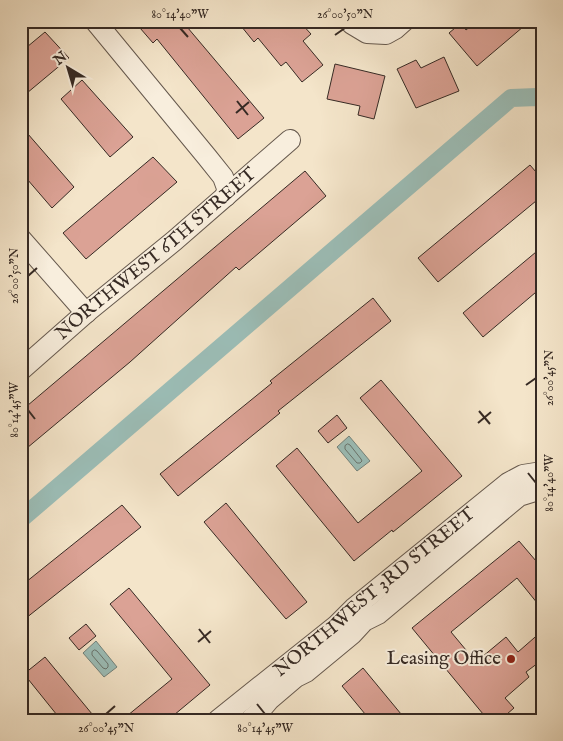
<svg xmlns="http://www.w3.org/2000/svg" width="563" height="741" viewBox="0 0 563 741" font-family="'IM FELL English',serif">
<rect width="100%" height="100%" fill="#f4e5ca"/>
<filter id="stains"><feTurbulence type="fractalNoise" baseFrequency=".004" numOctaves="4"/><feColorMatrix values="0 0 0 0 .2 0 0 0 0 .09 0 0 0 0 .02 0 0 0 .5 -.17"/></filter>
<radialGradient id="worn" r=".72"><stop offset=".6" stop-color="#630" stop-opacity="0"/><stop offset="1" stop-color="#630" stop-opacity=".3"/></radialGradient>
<path fill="#9cbfb9" stroke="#73837d" d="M349,436L370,461L357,471L337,447Z
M96,641L117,667L104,677L83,653Z"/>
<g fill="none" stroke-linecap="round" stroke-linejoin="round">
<path stroke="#69746e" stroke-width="1" d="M348,444L350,445L361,459L362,461L360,463H357L345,449V446Z
M95,650L97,651L108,664V667L106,669L103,668L92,655V652Z"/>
<path stroke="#9cbfb9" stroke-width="18" d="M21,519L511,98L537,97L542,100"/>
</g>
<path fill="#dba295" stroke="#362a24" d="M147,21H182L264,118L238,139L157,39L153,43L140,28Z
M237,21H299L311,34L303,41L323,65L302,82L286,62L281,66L258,38L254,42Z
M477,21H530L477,66L449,33L461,23L466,30Z
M45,32L69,58L21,98V52Z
M444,57L459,91L416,108L397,69L416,60L421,68Z
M335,64L385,76L374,119L358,115L360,106L327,99Z
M82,80L133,137L110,157L61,99Z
M21,126L74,187L52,208L21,172Z
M153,157L177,182L86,259L63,233Z
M530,165L542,179V196L438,282L418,258Z
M305,171L326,196L239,270L236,267L130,362L21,453V411Z
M542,247V287L483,337L463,313Z
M373,298L391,321L278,411L280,413L178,496L160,474L272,383L270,381Z
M381,380L462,476L393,532L392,530L354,561L276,466L297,448L358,523L422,471L360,398Z
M337,415L347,428L328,443L318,431Z
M226,503L307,602L286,619L204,522Z
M122,505L141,527L21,622V586Z
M519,541L542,568V609L517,578L451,632L476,662L506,637L518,652L542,631V660L526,672L529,677L505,698L514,708L500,720H488L412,628Z
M129,588L210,685L168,720H122L172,679L110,604Z
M86,624L96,636L79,650L69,638Z
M45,657L97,720H61L24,674Z
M363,668L406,720H370L342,686Z"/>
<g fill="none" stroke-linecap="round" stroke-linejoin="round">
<g stroke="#66594e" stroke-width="22">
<g id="minor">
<path d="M95,21L207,157L223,177L227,188L226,196"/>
<path d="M349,21L352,24L367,33L386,34L395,29L404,21"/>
<path d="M21,239L86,313"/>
<path id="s1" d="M21,370L88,311L174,241L290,140"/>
<path id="s2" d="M218,720L337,625L354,608L508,483L523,475L542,472"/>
<path d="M250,720L258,713L269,700L296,677L306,672L352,634L364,621L378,614L519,496L535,491L542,490"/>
</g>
</g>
<use href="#minor" stroke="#f8eedd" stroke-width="20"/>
</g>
<path fill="none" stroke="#362a24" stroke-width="2" d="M180,28L188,37M335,35L345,28M237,101L248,115M236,113L249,102M28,276L37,268M526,385L536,378M28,410L35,419M479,411L490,424M478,423L491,412M528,473L536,483M199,629L210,643M198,642L211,631M257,704L265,714M106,714L115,706"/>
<circle fill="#8f2418" stroke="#f8eedd" stroke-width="2" cx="511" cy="659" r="5"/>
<g text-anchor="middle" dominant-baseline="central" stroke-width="4" stroke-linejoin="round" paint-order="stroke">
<g font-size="19" fill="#362a24" stroke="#f8eedd">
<text stroke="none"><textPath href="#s1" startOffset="178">NORTHWEST 6TH STREET</textPath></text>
<text stroke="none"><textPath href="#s2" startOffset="202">NORTHWEST 3RD STREET</textPath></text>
</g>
<g font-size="19" fill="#362a24" stroke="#f8eedd" text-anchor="end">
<text x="501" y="659">Leasing Office</text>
</g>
</g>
<rect width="563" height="741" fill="none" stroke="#f4e5ca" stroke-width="55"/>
<g transform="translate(68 68) rotate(322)" stroke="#f8eedd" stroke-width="4" paint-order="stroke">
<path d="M0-4L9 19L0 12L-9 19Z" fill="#362a24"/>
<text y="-8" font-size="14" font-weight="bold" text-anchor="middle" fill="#362a24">N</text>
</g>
<rect x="28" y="28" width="508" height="686" fill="none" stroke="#362a24" stroke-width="2"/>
<g font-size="12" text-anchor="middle" fill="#362a24">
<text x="180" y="18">80°14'40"W</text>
<text x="345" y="18">26°00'50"N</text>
<text transform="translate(14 276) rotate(-90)" y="4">26°00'50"N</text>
<text transform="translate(549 378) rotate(-90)" y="4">26°00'45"N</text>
<text transform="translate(14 410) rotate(-90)" y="4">80°14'45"W</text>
<text transform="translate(549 483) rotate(-90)" y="4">80°14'40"W</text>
<text x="106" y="732">26°00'45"N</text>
<text x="265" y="732">80°14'45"W</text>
</g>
<rect width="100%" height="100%" filter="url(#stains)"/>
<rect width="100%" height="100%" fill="url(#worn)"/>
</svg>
